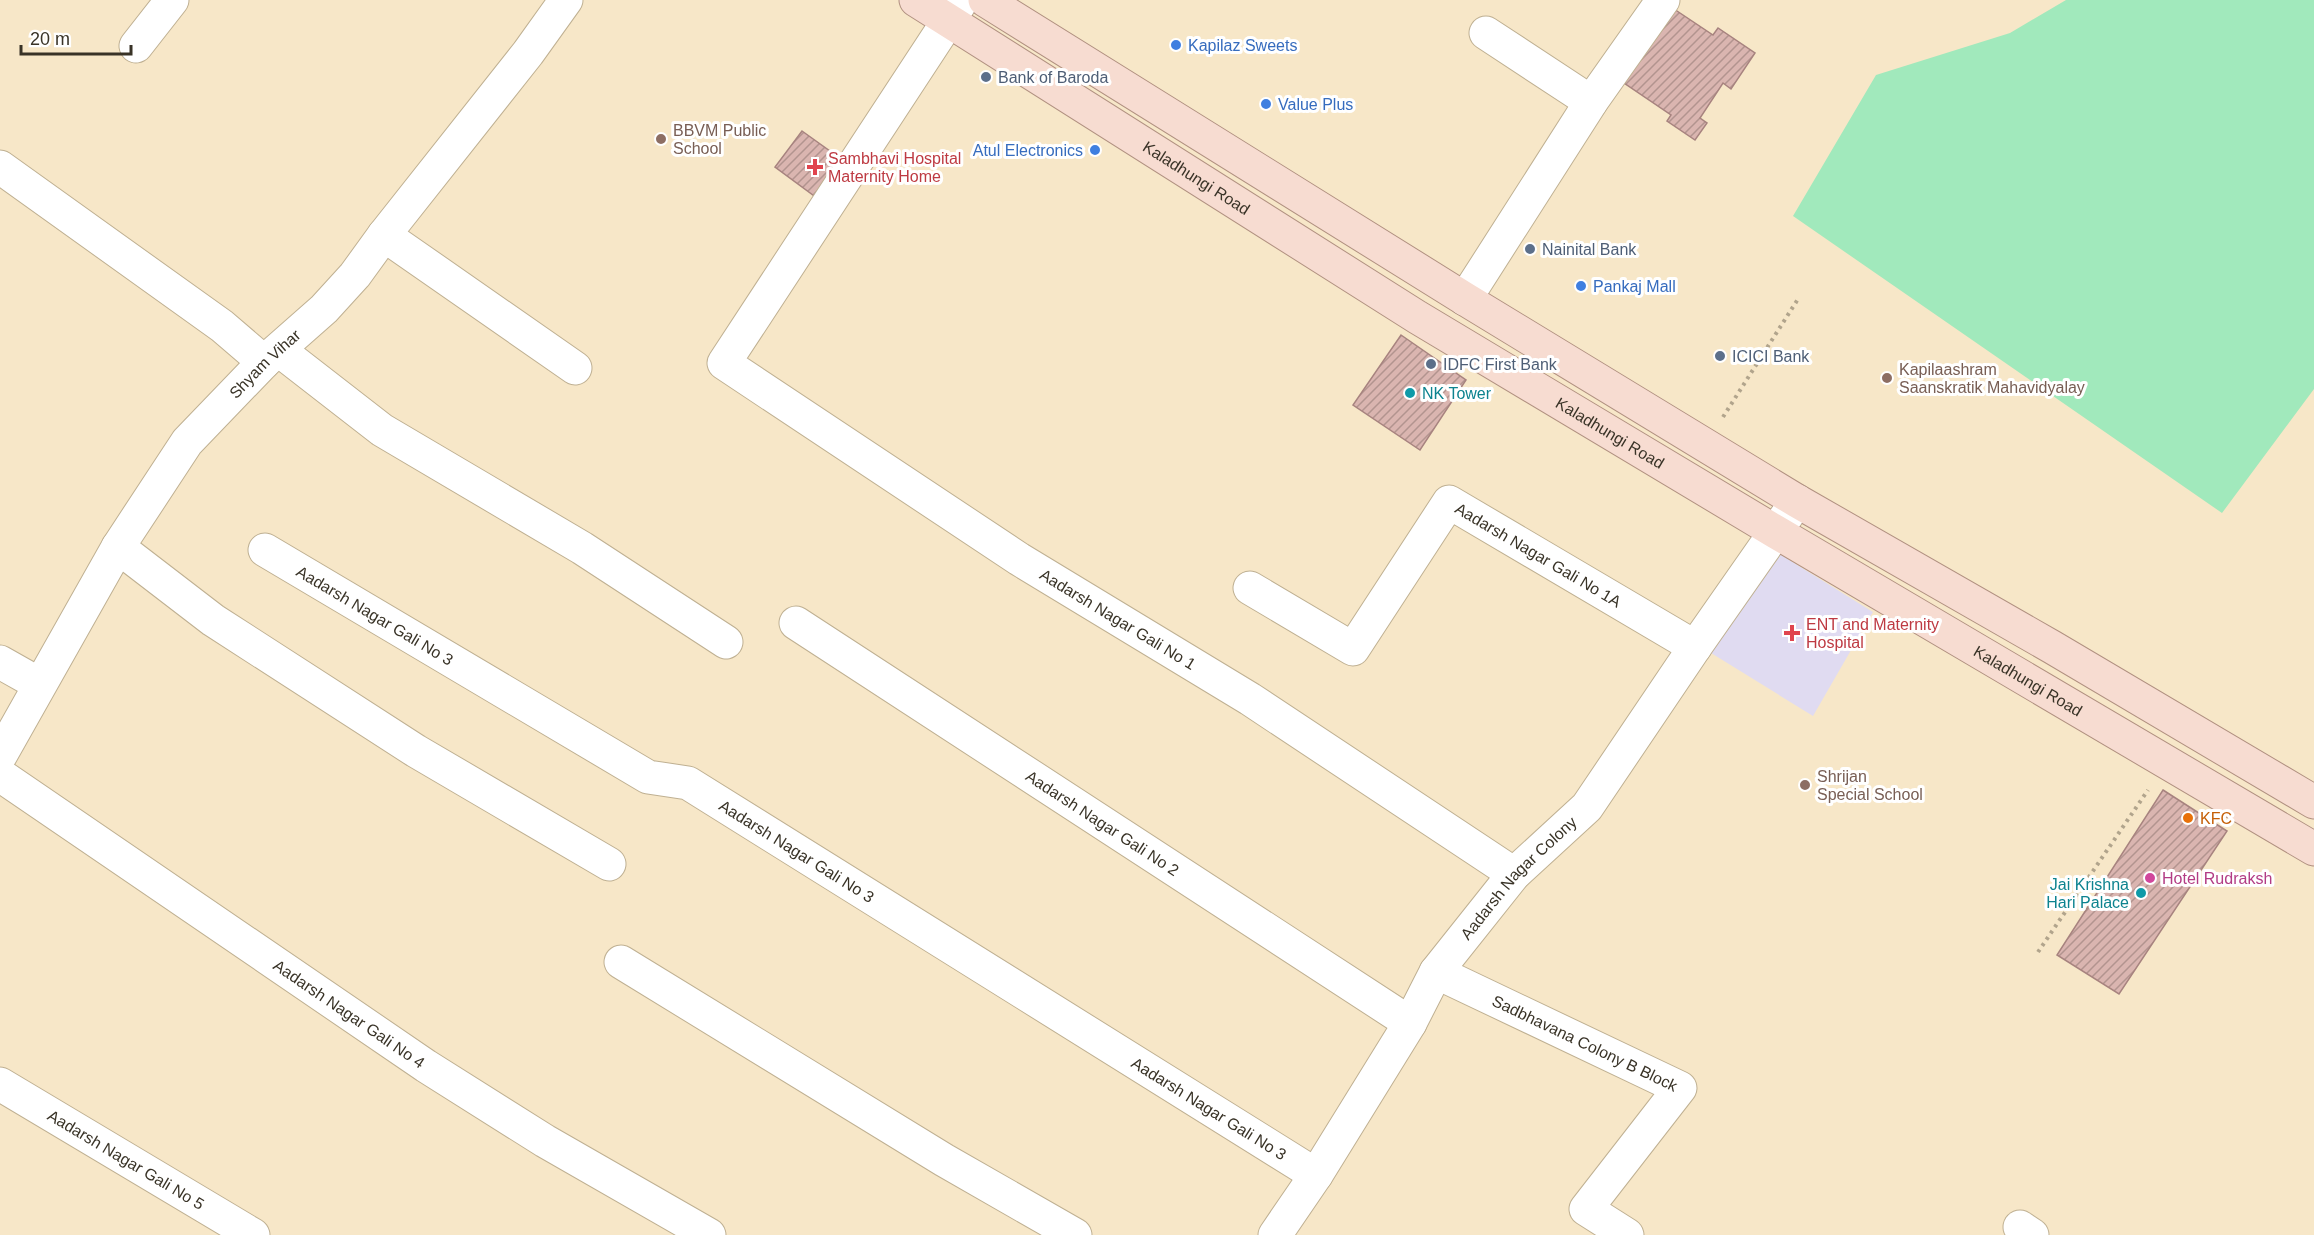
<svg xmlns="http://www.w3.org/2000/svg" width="2314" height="1235" viewBox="0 0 2314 1235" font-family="Arial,sans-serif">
<defs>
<pattern id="building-hatch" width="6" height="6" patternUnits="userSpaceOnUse" patternTransform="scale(1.5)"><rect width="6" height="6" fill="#dab5b0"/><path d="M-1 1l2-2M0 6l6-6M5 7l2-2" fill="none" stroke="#b2948f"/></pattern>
</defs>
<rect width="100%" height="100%" fill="#f7e7c8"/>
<path fill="#e0dbf1" d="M1773,550L1873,612L1813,716L1711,653Z"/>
<path fill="#a1e9bc" d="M2066,0H2314V389L2222,513L1793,216L1876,75L2010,33Z"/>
<path fill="url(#building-hatch)" stroke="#a7837f" stroke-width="1.5" d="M1674,9L1713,35L1718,28L1755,53L1731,89L1723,83L1700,118L1707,123L1695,140L1667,121L1671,115L1624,83Z
M802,131L848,164L821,201L775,167Z
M1401,335L1466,380L1420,450L1353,405Z
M2163,790L2227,831L2119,994L2057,955Z"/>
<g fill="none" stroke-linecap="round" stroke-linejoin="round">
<g stroke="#bfb092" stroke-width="35">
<g id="minor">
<path id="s1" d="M962,0L724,363L1019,559L1250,699L1514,874"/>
<path d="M1486,33L1591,102"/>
<path d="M136,46L172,0"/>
<path d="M0,167L222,326L264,362"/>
<path d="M384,235L575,368"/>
<path d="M1465,299L1591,102L1663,0"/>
<path d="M279,350L382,430L582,548L726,642"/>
<path d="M118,547L213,620L416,751L609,864"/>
<path id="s2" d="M265,550L648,777L688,783L1316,1175"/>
<path id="s3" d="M1250,588L1353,649L1449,502L1695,647"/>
<path id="s4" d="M796,623L1410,1023"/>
<path d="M0,662L39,684"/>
<path id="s5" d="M0,756L118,547L187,442L264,362L324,309L355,275L384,235L528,53L566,0"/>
<path id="s6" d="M0,775L426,1066L545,1141L709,1235"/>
<path d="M621,962L944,1160L1075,1235"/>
<path id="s7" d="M1436,972L1680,1088L1586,1209L1627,1235"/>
<path id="s8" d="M0,1084L253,1235"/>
<path d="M2020,1227L2032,1235"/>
<path id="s9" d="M1275,1235L1316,1175L1410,1023L1436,972L1514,874L1587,807L1695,647L1797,501"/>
</g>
</g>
<g stroke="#b19181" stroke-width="35">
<g id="primary">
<path id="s10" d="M916,0L1417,317L1776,532L2314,849"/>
<path d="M985,0L1465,299L1797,501L2052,647L2314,802"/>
</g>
</g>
<path stroke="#b1a48c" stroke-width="4" stroke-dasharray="3 4.5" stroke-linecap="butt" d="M1723,417L1798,299
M2038,952L2148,790"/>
<use href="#minor" stroke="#fff" stroke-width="33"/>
<use href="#primary" stroke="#f7dcd1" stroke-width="33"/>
</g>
<g fill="#3f7fe0" stroke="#fff" stroke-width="2">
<circle cx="1176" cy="45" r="6"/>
<circle cx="1266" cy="104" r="6"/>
<circle cx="1095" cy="150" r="6"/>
<circle cx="1581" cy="286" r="6"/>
</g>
<g fill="#5c6f8a" stroke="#fff" stroke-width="2">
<circle cx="986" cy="77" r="6"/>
<circle cx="1530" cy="249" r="6"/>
<circle cx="1720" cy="356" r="6"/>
<circle cx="1431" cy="364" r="6"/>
</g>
<g fill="#8d6e63" stroke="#fff" stroke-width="2">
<circle cx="661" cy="139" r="6"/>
<circle cx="1887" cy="378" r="6"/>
<circle cx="1805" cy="785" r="6"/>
</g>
<g fill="#e0444e" stroke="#fff" stroke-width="2">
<path d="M812 158h6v6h6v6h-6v6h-6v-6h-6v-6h6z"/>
<path d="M1789 624h6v6h6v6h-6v6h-6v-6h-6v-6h6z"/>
</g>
<g fill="#0f9aa8" stroke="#fff" stroke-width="2">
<circle cx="1410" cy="393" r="6"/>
<circle cx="2141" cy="893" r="6"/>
</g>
<circle fill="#e8710a" stroke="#fff" stroke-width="2" cx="2188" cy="818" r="6"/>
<circle fill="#d1479c" stroke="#fff" stroke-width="2" cx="2150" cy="878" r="6"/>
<g text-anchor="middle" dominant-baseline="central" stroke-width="6" stroke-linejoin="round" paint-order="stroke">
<g font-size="16" fill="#366cbe" stroke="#fff" text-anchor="start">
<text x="1188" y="45">Kapilaz Sweets</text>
<text x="1278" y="104">Value Plus</text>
<text x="1083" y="150" text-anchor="end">Atul Electronics</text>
<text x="1593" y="286">Pankaj Mall</text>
</g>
<g font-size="16" fill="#4e5e75" stroke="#fff" text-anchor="start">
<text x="998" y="77">Bank of Baroda</text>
<text x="1542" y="249">Nainital Bank</text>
<text x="1732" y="356">ICICI Bank</text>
<text x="1443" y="364">IDFC First Bank</text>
</g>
<g font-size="16" fill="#785e54" stroke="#fff" text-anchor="start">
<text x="673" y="130">BBVM Public<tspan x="673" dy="18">School</tspan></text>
<text x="1899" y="369">Kapilaashram<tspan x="1899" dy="18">Saanskratik Mahavidyalay</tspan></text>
<text x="1817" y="776">Shrijan<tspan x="1817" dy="18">Special School</tspan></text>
</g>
<g font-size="16" fill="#be3a42" stroke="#fff" text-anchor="start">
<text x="828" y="158">Sambhavi Hospital<tspan x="828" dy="18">Maternity Home</tspan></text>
<text x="1806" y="624">ENT and Maternity<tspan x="1806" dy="18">Hospital</tspan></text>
</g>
<g font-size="16" fill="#393327" stroke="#fff">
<text stroke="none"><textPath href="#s10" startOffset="332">Kaladhungi Road</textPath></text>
<text stroke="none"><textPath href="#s5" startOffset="476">Shyam Vihar</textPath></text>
<text stroke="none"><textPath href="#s10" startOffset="818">Kaladhungi Road</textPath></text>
<text stroke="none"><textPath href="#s3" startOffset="399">Aadarsh Nagar Gali No 1A</textPath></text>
<text stroke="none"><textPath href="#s2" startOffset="128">Aadarsh Nagar Gali No 3</textPath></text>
<text stroke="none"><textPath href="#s1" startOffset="904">Aadarsh Nagar Gali No 1</textPath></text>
<text stroke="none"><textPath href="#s10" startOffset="1304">Kaladhungi Road</textPath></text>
<text stroke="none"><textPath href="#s4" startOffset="366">Aadarsh Nagar Gali No 2</textPath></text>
<text stroke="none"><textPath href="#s2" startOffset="614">Aadarsh Nagar Gali No 3</textPath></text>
<text stroke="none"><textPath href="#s9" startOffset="434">Aadarsh Nagar Colony</textPath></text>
<text stroke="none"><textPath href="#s6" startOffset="423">Aadarsh Nagar Gali No 4</textPath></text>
<text stroke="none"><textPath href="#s7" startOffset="165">Sadbhavana Colony B Block</textPath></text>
<text stroke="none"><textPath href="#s2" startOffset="1100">Aadarsh Nagar Gali No 3</textPath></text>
<text stroke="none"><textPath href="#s8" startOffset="147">Aadarsh Nagar Gali No 5</textPath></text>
</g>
<g font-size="16" fill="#0d838f" stroke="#fff" text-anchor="start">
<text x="1422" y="393">NK Tower</text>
<text x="2129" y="884" text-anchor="end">Jai Krishna<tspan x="2129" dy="18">Hari Palace</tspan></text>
</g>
<g font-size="16" fill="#c56008" stroke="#fff" text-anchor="start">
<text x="2200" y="818">KFC</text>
</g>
<g font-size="16" fill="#b23c85" stroke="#fff" text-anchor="start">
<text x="2162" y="878">Hotel Rudraksh</text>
</g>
</g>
<path d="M21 45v9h110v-9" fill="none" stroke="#393327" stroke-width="3"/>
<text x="30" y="45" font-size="18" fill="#393327" stroke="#ffffff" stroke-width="4.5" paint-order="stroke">20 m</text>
</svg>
